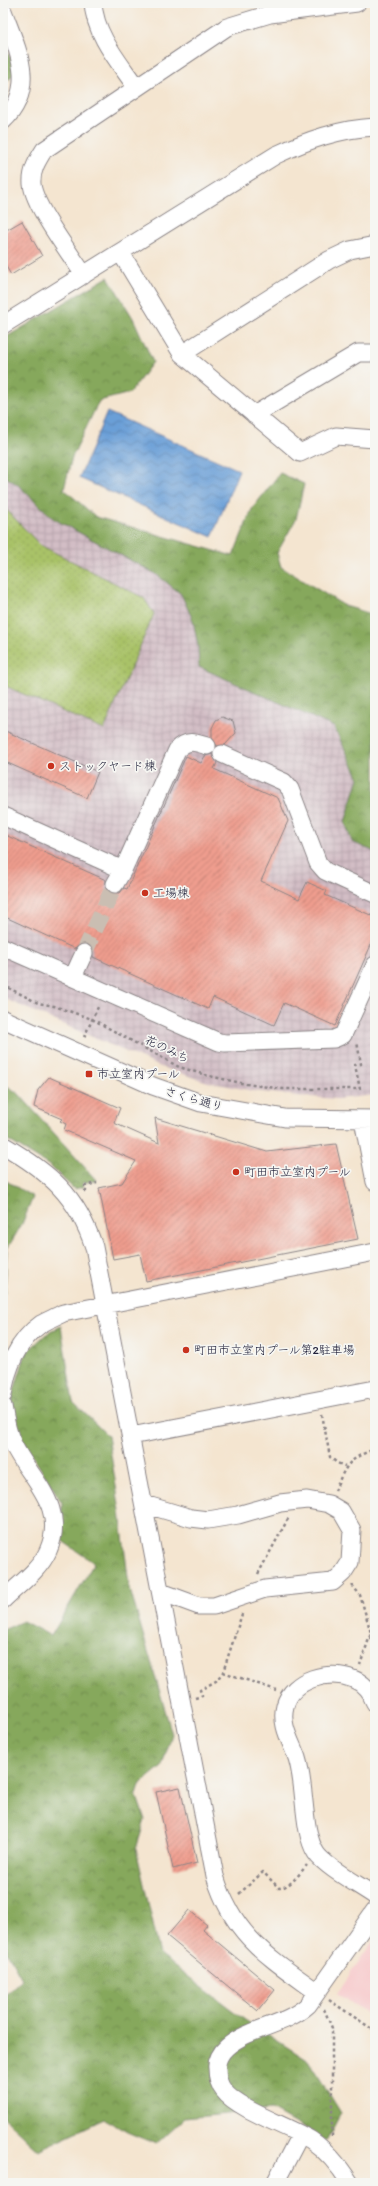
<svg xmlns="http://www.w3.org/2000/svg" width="378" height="2186" viewBox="0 0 378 2186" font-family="Itim,'Klee One',sans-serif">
<defs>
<pattern id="industrial-grid" width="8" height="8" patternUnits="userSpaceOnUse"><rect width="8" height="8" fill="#d2bdc5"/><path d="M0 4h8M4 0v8" fill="none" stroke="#b4a2aa"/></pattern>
<pattern id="grass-dots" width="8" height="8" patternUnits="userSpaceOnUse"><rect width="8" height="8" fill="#a9c268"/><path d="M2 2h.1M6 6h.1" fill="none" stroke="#91a65b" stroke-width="1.8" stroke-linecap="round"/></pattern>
<pattern id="forest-crowns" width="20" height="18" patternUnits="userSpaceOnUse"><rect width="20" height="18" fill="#86a85c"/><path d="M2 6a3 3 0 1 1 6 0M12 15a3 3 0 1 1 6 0" fill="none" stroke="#6d884d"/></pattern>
<pattern id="water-waves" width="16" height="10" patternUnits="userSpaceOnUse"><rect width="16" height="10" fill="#6b9fd7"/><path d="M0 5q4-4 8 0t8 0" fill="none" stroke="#5881b0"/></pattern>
<pattern id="building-hatch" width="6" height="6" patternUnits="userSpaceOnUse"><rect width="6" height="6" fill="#ef9d8e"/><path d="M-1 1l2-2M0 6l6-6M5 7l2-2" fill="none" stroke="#c18075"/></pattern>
</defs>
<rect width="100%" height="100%" fill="#f6f6f2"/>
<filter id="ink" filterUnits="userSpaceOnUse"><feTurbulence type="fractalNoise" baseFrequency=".025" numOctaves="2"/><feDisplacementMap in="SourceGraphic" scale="8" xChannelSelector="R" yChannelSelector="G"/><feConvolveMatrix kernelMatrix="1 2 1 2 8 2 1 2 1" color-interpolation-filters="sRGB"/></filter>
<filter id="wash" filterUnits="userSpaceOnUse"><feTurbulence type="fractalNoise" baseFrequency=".012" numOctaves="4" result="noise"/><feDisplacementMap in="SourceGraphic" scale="16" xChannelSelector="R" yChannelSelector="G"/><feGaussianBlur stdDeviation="0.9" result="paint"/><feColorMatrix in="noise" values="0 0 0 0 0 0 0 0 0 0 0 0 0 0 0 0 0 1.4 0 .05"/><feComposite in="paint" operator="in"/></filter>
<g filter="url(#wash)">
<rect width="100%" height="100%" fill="#f4e5d0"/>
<path fill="#f7cfd0" d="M375,1938V2019L337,1993Z"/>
<path fill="url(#industrial-grid)" d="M3,475L18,485L54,519L156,574L181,594L193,620L198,646L199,667L334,727L359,778L345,822L352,842L375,852V1095L337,1099L298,1096L253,1091L208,1082L161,1067L3,998Z"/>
<path fill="url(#grass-dots)" stroke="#667252" d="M3,506L40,545L144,598L154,614L104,730L3,685Z"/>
<path fill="url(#forest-crowns)" stroke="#54654c" d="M3,45L18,70L3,85Z
M108,277L133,318L153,362L130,393L99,401L72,457L64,489L96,517L233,556L252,509L280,473L304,484L296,519L277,553L281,567L345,606L375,615V852L352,842L345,822L359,778L334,727L199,667L198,646L193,620L181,594L156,574L54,519L18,485L3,475V339Z
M7,1086L18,1093L96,1180L83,1183V1187L74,1189L50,1166L3,1137V1087Z
M3,1179L33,1197L22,1224L7,1249L5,1292L3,1294Z
M61,1326L73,1402L108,1436L120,1511L129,1586L172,1734L162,1766L139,1785L136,1794L145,1820L136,1849L160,1955L245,2020L309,2061L341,2113L326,2141L271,2110L184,2118L156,2144L127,2132L104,2119L38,2150L3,2117V1997L22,1979L3,1945V1630L23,1621L51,1636L94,1563L61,1540L62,1503L17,1431L12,1397L26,1353L45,1335Z"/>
<path fill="url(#water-waves)" stroke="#466089" d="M107,412L239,470L212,537L79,478Z"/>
<g id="blocks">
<path fill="url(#building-hatch)" d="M22,221L42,256L11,275L3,261V232Z
M222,717L233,721L236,733L225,745L217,746L212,738V728L216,720Z
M3,730L98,772L87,798L3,761Z
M212,754L217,763L214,769L278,798L288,821L261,881L299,899L307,882L327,891L325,895L375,917V936L335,1026L284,1003L274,1025L213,997L208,1009L93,957L92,948L88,944L79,945L75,949L3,916V834L106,880V889L110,892L120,893L124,888L127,889L186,756L201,763L205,756Z
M49,1077L120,1108L114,1123L159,1143L155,1118L267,1152L336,1144L358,1239L146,1281L140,1254L113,1259L99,1188L122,1183L136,1161L64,1130L66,1124L60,1121L62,1119L34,1107L38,1090Z
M180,1787L197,1863L173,1869L156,1792Z
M189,1910L207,1925L203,1930L275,1990L258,2011L167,1936Z"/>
</g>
</g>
<g filter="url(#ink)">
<use href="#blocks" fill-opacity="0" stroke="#8b8486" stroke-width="1"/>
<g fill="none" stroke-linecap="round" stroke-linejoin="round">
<path stroke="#cabeb2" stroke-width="17" stroke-dasharray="17 8" stroke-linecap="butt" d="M84,953L115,884"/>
<g stroke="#8b8486" stroke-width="19">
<path id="minor" d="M93,3C95,35 119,62 136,87
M3,11C17,49 38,87 3,121
M121,253L182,354L300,453L336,436L375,439
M84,275C71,255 34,206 32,184C31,171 37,161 44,150L227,27L270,14L357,3
M3,325L276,155C308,140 339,129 375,127
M182,354L329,260L350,250L375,245
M254,415L358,353H375
M222,754L284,782L290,789L318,863L325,871L375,894
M3,816L123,870L177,750C187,739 195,742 207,746
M115,884L123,870
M3,947L219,1042L225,1043L334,1039L343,1035L375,965
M73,977L84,953
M3,1019L153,1086L201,1103L285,1118L375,1119
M363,1120L375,1182
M3,1145C49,1172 77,1195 94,1247L215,1876C233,1936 269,1957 317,1992
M3,1395C6,1369 18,1340 41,1324C48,1320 56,1317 63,1313L375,1252
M3,1406C5,1419 7,1432 13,1444C30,1480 68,1506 48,1551C39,1571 18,1585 3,1600
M131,1436L375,1389
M144,1504L191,1518L208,1520L238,1515L280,1503L307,1500L329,1504L341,1511L352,1530L350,1562L343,1573L333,1582L265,1589L214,1606H199L161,1592
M375,1703C371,1693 364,1683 353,1679C329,1669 292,1679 285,1706C280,1725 291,1741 297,1758C306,1786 302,1831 316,1853C325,1867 361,1886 375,1896
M275,2183L300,2135
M350,2183C340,2167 327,2151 311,2140C290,2127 237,2109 224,2091C219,2085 217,2076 217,2068C216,2061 221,2052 227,2047C250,2027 285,2026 308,2005L375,1910"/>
</g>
<path stroke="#8b8486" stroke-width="2.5" stroke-dasharray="3 3" stroke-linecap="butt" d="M3,985L38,1003L54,1006L92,1019L179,1067L209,1076L246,1084L283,1089H360L355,1065L361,1064L357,1042
M84,1037L99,1005
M84,1191H86L85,1186L97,1183
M322,1414L330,1457L337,1463L345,1466
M335,1491C345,1466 349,1458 375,1449
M258,1574L289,1517
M352,1585L360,1595L371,1633L360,1665
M370,1639L375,1638
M223,1672L276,1690
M195,1698L202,1696L200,1690L216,1681L223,1672L242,1614
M239,1894L263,1872L279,1888C291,1887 299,1874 307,1865
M329,2000L375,2031
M324,2009L332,2028V2136"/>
<use href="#minor" stroke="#fff" stroke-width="17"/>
</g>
</g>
<g fill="#c8321e" stroke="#f6f6f2" stroke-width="1.5">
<circle cx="51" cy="766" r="4"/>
<circle cx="145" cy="893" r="4"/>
<rect x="85" y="1070" width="8" height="8" rx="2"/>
<circle cx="236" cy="1172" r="4"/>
<circle cx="186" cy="1350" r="4"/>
</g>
<g text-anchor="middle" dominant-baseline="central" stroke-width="3.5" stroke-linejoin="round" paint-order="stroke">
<g font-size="12" fill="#22223b" stroke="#f6f6f2" text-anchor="start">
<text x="59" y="766">ストックヤード棟</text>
<text x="153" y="893">工場棟</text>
<text x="97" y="1074">市立室内プール</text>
<text x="244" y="1172">町田市立室内プール</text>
<text x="194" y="1350">町田市立室内プール第2駐車場</text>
</g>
<g font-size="12" fill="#22223b" stroke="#f6f6f2">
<text transform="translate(167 1049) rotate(26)">花のみち</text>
<text transform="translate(194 1099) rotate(16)">さくら通り</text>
</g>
</g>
<rect width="378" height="2186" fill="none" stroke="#f6f6f2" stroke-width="16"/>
</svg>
